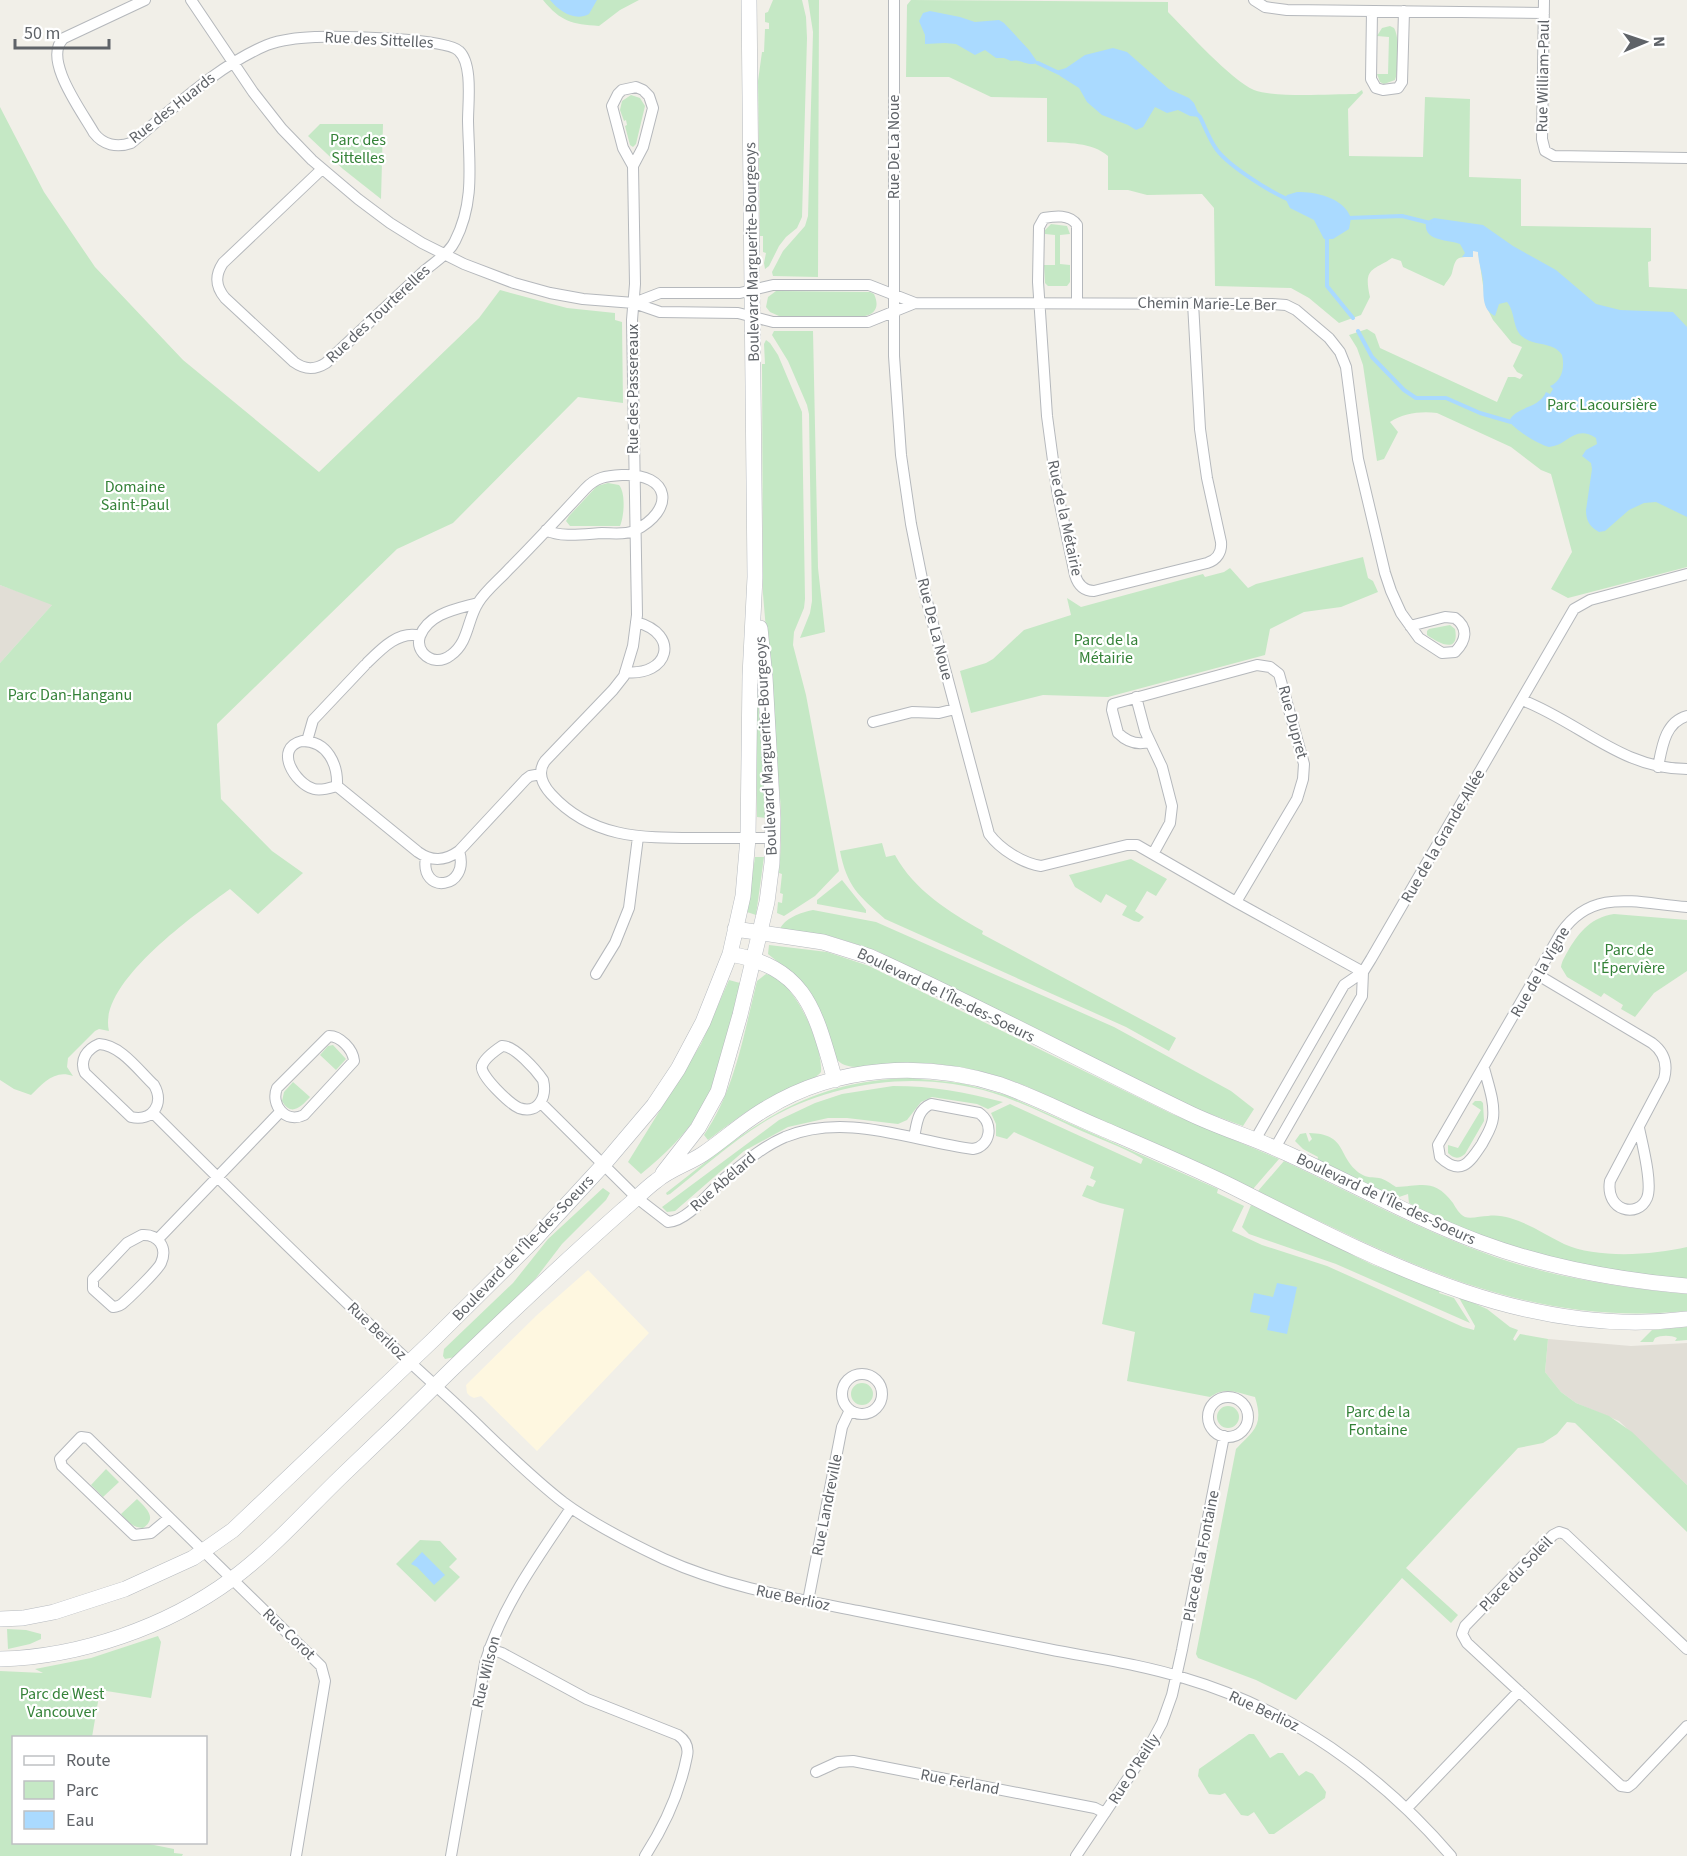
<svg xmlns="http://www.w3.org/2000/svg" width="1687" height="1856" viewBox="0 0 1687 1856" font-family="'Source Sans 3',sans-serif">
<rect width="100%" height="100%" fill="#f1efe8"/>
<path fill="#fef7e0" d="M588,1270L649,1333L537,1451L481,1396L474,1398L470,1396L467,1393L466,1385L537,1315Z"/>
<path fill="#e1ded6" d="M0,585L53,604L0,663Z
M1548,1339L1631,1346L1687,1343V1485L1619,1421L1576,1403L1561,1392L1545,1372Z"/>
<path fill="#c5e8c5" d="M543,0H639L620,10L599,26C572,24 561,22 543,0Z
M773,0H802L806,17L807,38L802,217L797,228L786,237L779,246L769,266L765,269L764,263L766,253L763,252V236H760L758,81L762,52H764L765,29H769V23L765,22V13L768,12Z
M808,0H819L818,277L773,276L772,272L783,251L805,226L808,216L813,32Z
M911,0L1168,2V12C1187,31 1231,80 1254,90C1275,98 1331,94 1356,94L1362,90L1363,93L1348,109L1349,156L1423,157L1425,97L1470,99L1469,177L1521,179V226L1651,228V261L1648,262L1649,287L1687,289V567L1568,598L1551,589L1572,552L1551,474L1541,470L1511,447L1437,413C1421,411 1404,413 1390,422L1398,432L1384,459L1377,461L1363,365L1357,348L1349,335L1367,329L1375,334L1380,348L1497,402L1508,377H1515L1520,379L1523,375L1517,372L1513,366L1522,347L1512,343L1493,320L1486,306L1478,251H1473V257C1456,257 1456,257 1452,273C1451,277 1446,282 1444,286L1403,267L1401,261L1392,258C1373,271 1363,267 1370,297L1361,315L1339,323L1309,298L1291,288L1215,286L1214,208L1202,194L1147,195L1128,190H1108V156C1092,142 1067,143 1047,142V98L991,97L949,77H906L907,5Z
M1390,26L1394,28C1400,38 1399,69 1395,80L1384,84L1380,82L1377,74H1388L1389,37L1377,36L1382,28Z
M631,95L640,98L645,106L636,144L633,147L630,145L625,126L627,125L626,120L624,121L620,110L622,101Z
M0,107L44,192L95,267L183,360L319,472L479,318L500,290L567,308L615,313V320L622,322L623,403L578,397L453,523L397,549L217,724L221,799L272,851L303,873L258,914L230,889C196,914 97,983 109,1031L99,1029L95,1031L68,1058L67,1067L73,1076C55,1069 43,1083 31,1095L14,1089L0,1080V663L52,605L0,585Z
M320,124H383L381,199L343,169L308,136Z
M1051,224L1067,226L1070,234L1060,235V264L1070,265V282L1067,286H1048L1045,283L1044,265H1055V235L1045,234V230Z
M776,291L870,292L874,294C879,305 877,313 865,316H779L770,312L766,307L768,297Z
M774,331H813L818,568L825,632L800,638L810,613L812,601L809,414L807,405L788,361L772,335Z
M766,340L770,343L778,355L802,412L805,599L804,608L794,632L793,645L806,695L839,871L815,896L784,916L777,913L778,902L782,903L783,894L780,893L782,874L779,873L781,845V810L763,594L762,364H765L764,344Z
M608,483L619,485C626,493 624,517 620,526H570L566,521L569,516L597,486Z
M1363,557L1368,578L1373,581L1378,592L1341,607L1304,612L1270,629L1265,655L1108,697L1043,695L971,713L960,671L986,663L993,659L1024,630L1071,615L1067,598L1081,607L1203,574L1205,577L1224,572L1230,568L1248,588L1256,584Z
M1450,625L1455,629C1460,655 1438,643 1427,635V631L1429,629Z
M756,679H761L766,818L757,817Z
M882,843L886,857L895,855C914,890 949,912 983,931L982,934L1176,1038L1169,1051L1126,1027L885,919C859,896 847,887 840,851Z
M755,857H764L756,915L747,912Z
M1131,859L1167,879L1156,896L1147,891L1135,911L1144,917L1139,922L1134,921L1122,915L1127,906L1106,894L1101,903L1075,887L1069,875Z
M842,880L866,910V913L817,904V900Z
M813,910L876,922L1114,1027L1231,1091L1254,1109L1243,1126L1194,1108L875,950L830,936L780,929C784,919 801,912 813,910Z
M1614,914L1687,920V971L1654,993L1635,1017L1621,1009L1623,1005L1604,993L1601,997L1567,977L1561,967C1562,960 1566,955 1569,949C1581,930 1591,918 1614,914Z
M769,945L827,952L869,966L1172,1114L1279,1159L1253,1189L1026,1086C984,1069 941,1061 895,1063C876,1063 852,1074 837,1060L800,980L768,954Z
M766,974C795,979 823,1046 821,1072C811,1084 789,1087 775,1095C751,1107 729,1124 708,1140L704,1135C735,1090 744,1033 757,981Z
M729,980L740,983C730,1023 723,1069 703,1106C688,1133 664,1155 641,1174L628,1162L701,1044Z
M333,1045L346,1059L336,1070L320,1055L328,1046Z
M910,1078L961,1083L1006,1095L1218,1189L1217,1193L1244,1206L1232,1231L1262,1245L1327,1266L1463,1327L1474,1330L1475,1326L1458,1296L1487,1309L1510,1327L1518,1330L1513,1339L1515,1341L1520,1334L1548,1339L1545,1372L1561,1392L1576,1403L1609,1416L1632,1432L1687,1485V1532L1575,1423L1567,1422L1557,1434L1543,1443L1518,1448L1406,1568L1458,1615L1451,1623L1402,1578L1296,1700L1256,1680L1198,1658L1196,1654L1236,1449C1254,1430 1264,1426 1255,1397C1237,1393 1226,1386 1210,1397L1127,1381L1135,1332L1102,1324L1124,1209L1100,1203L1082,1196L1087,1185L1093,1187L1096,1181L1090,1178L1094,1167L1014,1132L1007,1139L996,1136V1124L991,1113L1010,1104L1141,1164L1143,1159C1121,1146 1096,1138 1073,1127C1047,1115 1021,1102 993,1093C921,1071 842,1080 776,1115C738,1136 704,1167 670,1194L667,1195L666,1193C748,1129 801,1081 910,1078Z
M293,1082L310,1097C301,1107 291,1117 282,1101L284,1092Z
M893,1086C933,1086 964,1092 1003,1102L988,1109L977,1104L932,1097L921,1102L907,1120L898,1124L847,1118H828L788,1127L744,1151L675,1211L667,1212L662,1207L779,1120L815,1103L842,1094Z
M1475,1101H1481L1483,1103L1484,1121L1465,1154C1459,1159 1454,1159 1448,1153V1145L1458,1148L1481,1110L1472,1104Z
M1306,1133L1309,1142L1312,1139L1309,1133C1349,1134 1336,1157 1361,1174C1367,1178 1373,1177 1379,1178C1385,1179 1391,1184 1396,1187C1422,1186 1434,1178 1453,1203C1456,1208 1459,1214 1465,1217C1471,1219 1481,1216 1488,1216C1495,1215 1503,1216 1510,1218C1530,1224 1546,1235 1564,1244C1597,1259 1653,1255 1687,1247V1279C1591,1271 1495,1248 1409,1203L1408,1194L1396,1198L1317,1160L1318,1157L1303,1149L1295,1141L1300,1134Z
M1284,1161C1354,1194 1422,1231 1495,1257C1556,1278 1623,1288 1687,1294V1311C1558,1324 1450,1284 1336,1229C1310,1217 1284,1205 1258,1191Z
M603,1188L610,1193L606,1200L562,1244L536,1278L455,1357L445,1359L443,1356L444,1349L513,1283L548,1239Z
M1251,1205L1373,1265L1440,1290L1439,1293L1454,1298L1470,1323L1336,1264L1249,1234L1242,1227Z
M1687,1327V1340L1675,1341L1677,1338C1671,1335 1661,1335 1655,1338L1653,1342H1640L1652,1330Z
M851 1394a11 11 0 1 1 22 0a11 11 0 1 1-22 0Z
M1217 1417a11 11 0 1 1 22 0a11 11 0 1 1-22 0Z
M106,1469L119,1482L103,1497L91,1485Z
M137,1499C146,1508 158,1518 143,1528C132,1527 128,1522 121,1514Z
M420,1540L440,1541L457,1559L449,1567L460,1577L435,1602L396,1564Z
M7,1629L26,1630L41,1634V1639L30,1644L8,1649Z
M158,1636L161,1642L151,1698L100,1690L92,1737L14,1738V1842H139L174,1849V1853L183,1854L182,1856H0V1671L43,1673L35,1669L91,1658Z
M1249,1734H1254L1270,1758L1278,1753H1283L1299,1776L1306,1771L1313,1774L1326,1792L1325,1798L1274,1834H1269L1254,1812L1248,1816L1241,1815L1225,1793L1220,1795L1209,1794L1198,1776L1199,1769Z"/>
<path fill="#aadaff" d="M550,0H597L589,14C575,22 559,11 550,0Z
M930,11L960,17L975,22L999,20L1004,23L1029,50L1038,63C1026,67 1021,58 1011,61L1004,58H996L985,50L975,55L956,44L945,43L925,44V35L919,21L923,13Z
M1113,48L1127,52L1169,89L1189,98L1194,103L1200,117L1190,116L1178,110L1167,113L1155,107L1143,127L1136,130L1128,125L1102,115L1087,102L1079,88L1060,76L1056,71L1066,68L1085,55Z
M1297,192C1316,192 1343,197 1351,218L1349,229L1333,239H1324L1314,220L1290,208L1285,198L1287,195Z
M1434,218L1483,225L1513,246L1556,270L1596,304L1620,310L1673,312L1687,327V517L1656,502L1644,503L1629,510L1605,531L1599,532C1590,527 1586,521 1586,510L1592,469L1591,463L1582,456L1586,450L1597,444L1596,438C1574,424 1568,446 1549,447C1538,444 1515,430 1509,421C1516,406 1539,409 1546,392L1550,394L1553,389L1550,386C1562,381 1565,367 1562,355C1553,341 1535,347 1523,337C1512,329 1516,313 1507,302L1499,304L1495,316C1481,309 1484,294 1483,281C1482,271 1478,261 1478,252L1473,251V257H1462L1465,253L1460,244C1448,239 1423,242 1426,222Z
M1277,1283L1297,1287L1287,1334L1267,1330L1270,1316L1250,1312L1254,1293L1273,1297Z
M422,1552L445,1575L434,1585L417,1567L411,1564Z"/>
<g fill="none" stroke-linecap="round" stroke-linejoin="round">
<path stroke="#aadaff" stroke-width="4" d="M1038,63L1059,73
M1197,114L1200,117C1205,127 1209,138 1215,147C1225,164 1269,191 1287,199
M1348,218L1402,216L1430,223
M1327,237V286L1353,318
M1358,331L1372,357L1404,390L1416,398H1446L1480,413L1511,422"/>
<g stroke="#b5b8bc" stroke-width="12">
<path id="street" d="M145,0L64,38C41,58 83,113 94,133C103,145 117,148 131,143C173,109 217,66 267,45C282,39 300,38 316,37C338,36 447,38 459,51C473,64 468,103 468,121C469,164 475,202 455,241C449,254 433,263 422,273C390,303 358,333 326,363C315,370 305,370 294,362L225,298C215,286 215,275 223,263L322,169
M191,0L253,92L282,129L312,160L358,199L390,223L422,243L464,264L514,283L550,293L583,299L634,303L660,312L738,313L773,322H868L915,303
M894,0V356L901,455L911,524L925,594L989,834C1000,849 1022,863 1041,866L1127,845H1137L1236,902L1363,972
M1254,0L1265,7L1287,10L1544,13
M1544,0L1542,139L1545,151L1554,156L1687,158
M1372,11L1371,79L1376,88L1383,90L1398,88L1402,82L1404,11
M633,166L623,148L612,106L618,94L622,90L636,87L643,90L649,96L653,108L643,147L633,166L635,284L632,320L637,615L633,646L624,676L613,690L545,761C537,772 542,784 551,794C591,838 641,838 695,838C721,838 747,838 773,838
M634,303L660,293H740L773,285H869L915,303L1272,304L1286,305L1296,310L1329,338L1340,352L1346,367L1358,459L1385,573L1391,591L1401,613L1419,638L1442,653L1455,652C1466,641 1469,628 1455,618L1445,617L1410,626
M1077,303V225C1070,214 1055,216 1044,218L1039,227L1038,282L1047,416L1057,490L1075,575C1078,585 1084,591 1094,591L1207,563C1217,560 1222,552 1221,542L1207,478L1200,429L1193,303
M478,603C457,609 429,613 420,636C418,642 419,648 423,653C431,662 442,662 451,655C469,642 467,620 478,603C485,591 499,580 509,569C535,543 560,516 585,489C596,477 606,476 622,475C671,473 676,510 634,531C625,535 612,533 602,533C585,534 561,538 546,530
M367,663C381,649 399,630 420,636
M625,672C669,677 681,634 636,622
M1136,697L1145,731L1162,767L1172,806L1170,823L1153,854
M1522,700C1580,722 1621,769 1687,769
M873,722L912,712L939,713L955,709
M302,741C328,741 338,765 337,786C330,788 322,791 314,789C295,784 273,748 302,741Z
M307,741L313,720L365,665
M1149,742C1138,745 1127,742 1118,733L1112,710L1113,704L1257,665L1270,667L1279,674L1304,764L1303,779L1297,799L1236,902
M1658,767C1662,747 1665,722 1687,716
M337,786L418,852C432,862 445,861 459,851L526,779L530,776L541,774
M426,857C419,896 471,889 459,851
M596,974L615,943L629,908L638,837
M1538,975L1652,1043C1664,1052 1668,1064 1664,1079L1610,1181C1605,1211 1638,1219 1647,1198C1653,1184 1642,1143 1639,1128
M329,1036C340,1036 353,1049 354,1061L304,1115C286,1124 270,1105 277,1088Z
M99,1044C121,1045 139,1071 154,1085C165,1104 152,1122 131,1117L85,1073C79,1060 87,1049 99,1044Z
M502,1046C514,1045 536,1070 543,1080C547,1096 539,1115 519,1108C510,1104 479,1075 482,1066C484,1059 496,1050 502,1046Z
M1484,1068C1488,1084 1495,1102 1493,1118C1492,1128 1486,1136 1482,1144C1470,1162 1461,1177 1440,1157L1438,1145L1561,933C1593,886 1639,904 1687,907
M541,1103L637,1198L668,1222C688,1221 710,1191 725,1178C744,1163 762,1147 785,1137C847,1112 911,1141 973,1149C991,1146 994,1123 979,1113L931,1104C917,1110 917,1124 914,1137
M153,1113C246,1206 340,1299 437,1387C480,1425 518,1467 563,1502C594,1525 630,1543 664,1559C726,1587 792,1598 858,1611C921,1624 985,1636 1048,1649C1093,1658 1140,1664 1184,1678C1290,1709 1380,1773 1451,1856
M1255,1140L1344,985L1363,972L1371,959L1574,609L1590,600L1687,574
M1275,1148L1362,996L1363,972
M142,1235C158,1234 168,1247 161,1263C158,1270 129,1298 122,1304C118,1307 118,1306 113,1307L93,1289V1279L127,1243Z
M158,1239L281,1111
M842 1394a20 20 0 1 1 40 0a20 20 0 1 1-40 0Z
M1208 1417a20 20 0 1 1 40 0a20 20 0 1 1-40 0Z
M169,1518L151,1533L134,1535L62,1466L60,1459L81,1437L88,1438L321,1666L325,1681L296,1856
M808,1601L842,1427L850,1410
M489,1649L502,1653L587,1699L678,1735C685,1740 689,1747 687,1756C680,1792 665,1825 645,1856
M1687,1649L1565,1534L1559,1532L1553,1535L1465,1626L1462,1634L1467,1643L1621,1786L1628,1787L1632,1784L1687,1726
M816,1772L838,1762L853,1761L1095,1808L1105,1813
M1407,1808L1519,1691
M451,1856L485,1663C502,1606 538,1557 571,1508
M1076,1856L1149,1747L1162,1723L1172,1695L1182,1650L1224,1436"/>
</g>
<g stroke="#b6babf" stroke-width="16">
<path id="secondary" d="M735,929L823,942L871,957C979,1006 1083,1062 1189,1113C1220,1128 1254,1138 1286,1153C1350,1182 1412,1217 1479,1242C1546,1267 1616,1280 1687,1286
M730,954C808,968 815,1012 835,1080
M663,1173L698,1128L718,1092L740,1015L767,902L772,863L773,819L765,677L760,628
M0,1619L23,1618L54,1612L125,1589L193,1558L233,1530L434,1339L534,1240L604,1164L654,1105L678,1069L703,1022L730,954L743,896L748,838L750,676L755,577L749,0
M0,1659C80,1657 167,1627 232,1579C274,1548 309,1507 347,1471C382,1438 417,1404 451,1370C508,1315 565,1261 624,1209C635,1200 645,1189 656,1181C670,1169 688,1164 703,1154C725,1139 744,1121 767,1108C837,1065 925,1061 1001,1085C1035,1097 1068,1114 1101,1128C1145,1147 1190,1166 1233,1187C1374,1258 1524,1340 1687,1319"/>
</g>
<use href="#street" stroke="#fff" stroke-width="10"/>
<use href="#secondary" stroke="#fff" stroke-width="15"/>
</g>
<g text-anchor="middle" dominant-baseline="central" stroke-width="4.5" stroke-linejoin="round" paint-order="stroke">
<g font-size="16" fill="#5f6368" stroke="#fff">
<text transform="translate(379 40) rotate(3)">Rue des Sittelles</text>
<text transform="translate(1543 76) rotate(-89)">Rue William-Paul</text>
<text transform="translate(172 108) rotate(-38)">Rue des Huards</text>
<text transform="translate(894 147) rotate(-90)">Rue De La Noue</text>
<text transform="translate(752 252) rotate(-91)">Boulevard Marguerite-Bourgeoys</text>
<text transform="translate(1207 304) rotate(1)">Chemin Marie-Le Ber</text>
<text transform="translate(378 314) rotate(-43)">Rue des Tourterelles</text>
<text transform="translate(633 389) rotate(-90)">Rue des Passereaux</text>
<text transform="translate(1065 518) rotate(78)">Rue de la Métairie</text>
<text transform="translate(935 629) rotate(76)">Rue De La Noue</text>
<text transform="translate(1293 722) rotate(75)">Rue Dupret</text>
<text transform="translate(766 746) rotate(-93)">Boulevard Marguerite-Bourgeoys</text>
<text transform="translate(1443 836) rotate(-60)">Rue de la Grande-Allée</text>
<text transform="translate(1540 972) rotate(-60)">Rue de la Vigne</text>
<text transform="translate(946 995) rotate(26)">Boulevard de l'Île-des-Soeurs</text>
<text transform="translate(723 1182) rotate(-41)">Rue Abélard</text>
<text transform="translate(1386 1199) rotate(25)">Boulevard de l'Île-des-Soeurs</text>
<text transform="translate(523 1248) rotate(-46)">Boulevard de l'Île-des-Soeurs</text>
<text transform="translate(377 1331) rotate(44)">Rue Berlioz</text>
<text transform="translate(827 1505) rotate(-79)">Rue Landreville</text>
<text transform="translate(1201 1556) rotate(-79)">Place de la Fontaine</text>
<text transform="translate(1516 1574) rotate(-46)">Place du Soleil</text>
<text transform="translate(793 1598) rotate(12)">Rue Berlioz</text>
<text transform="translate(289 1634) rotate(44)">Rue Corot</text>
<text transform="translate(486 1672) rotate(-76)">Rue Wilson</text>
<text transform="translate(1264 1711) rotate(25)">Rue Berlioz</text>
<text transform="translate(1134 1769) rotate(-57)">Rue O'Reilly</text>
<text transform="translate(960 1782) rotate(11)">Rue Ferland</text>
</g>
<g font-size="16" fill="#348238" stroke="#fff">
<text x="358" y="140">Parc des<tspan x="358" dy="18">Sittelles</tspan></text>
<text x="1602" y="405">Parc Lacoursière</text>
<text x="135" y="487">Domaine<tspan x="135" dy="18">Saint-Paul</tspan></text>
<text x="1106" y="640">Parc de la<tspan x="1106" dy="18">Métairie</tspan></text>
<text x="70" y="695">Parc Dan-Hanganu</text>
<text x="1629" y="950">Parc de<tspan x="1629" dy="18">l'Épervière</tspan></text>
<text x="1378" y="1412">Parc de la<tspan x="1378" dy="18">Fontaine</tspan></text>
<text x="62" y="1694">Parc de West<tspan x="62" dy="18">Vancouver</tspan></text>
</g>
</g>
<rect x="12" y="1736" width="195" height="108" fill="#ffffff" stroke="#bfc1c3" stroke-width="1.5"/>
<rect x="24" y="1756" width="30" height="9" fill="#ffffff" stroke="#bfc1c3" stroke-width="1.5"/>
<text x="66" y="1766" font-size="18" fill="#5f6368">Route</text>
<rect x="24" y="1781" width="30" height="18" fill="#c5e8c5" stroke="#bfc1c3" stroke-width="1.5"/>
<text x="66" y="1796" font-size="18" fill="#5f6368">Parc</text>
<rect x="24" y="1811" width="30" height="18" fill="#aadaff" stroke="#bfc1c3" stroke-width="1.5"/>
<text x="66" y="1826" font-size="18" fill="#5f6368">Eau</text>
<g transform="translate(1645 42) rotate(88)" stroke="#ffffff" stroke-width="4.5" paint-order="stroke">
<path d="M0-4.5L10 22L0 15L-10 22Z" fill="#5f6368"/>
<text y="-9" font-size="16" font-weight="bold" text-anchor="middle" fill="#5f6368">N</text>
</g>
<path d="M15 39v9h94v-9" fill="none" stroke="#5f6368" stroke-width="3"/>
<text x="24" y="39" font-size="18" fill="#5f6368" stroke="#ffffff" stroke-width="4.5" paint-order="stroke">50 m</text>
</svg>
